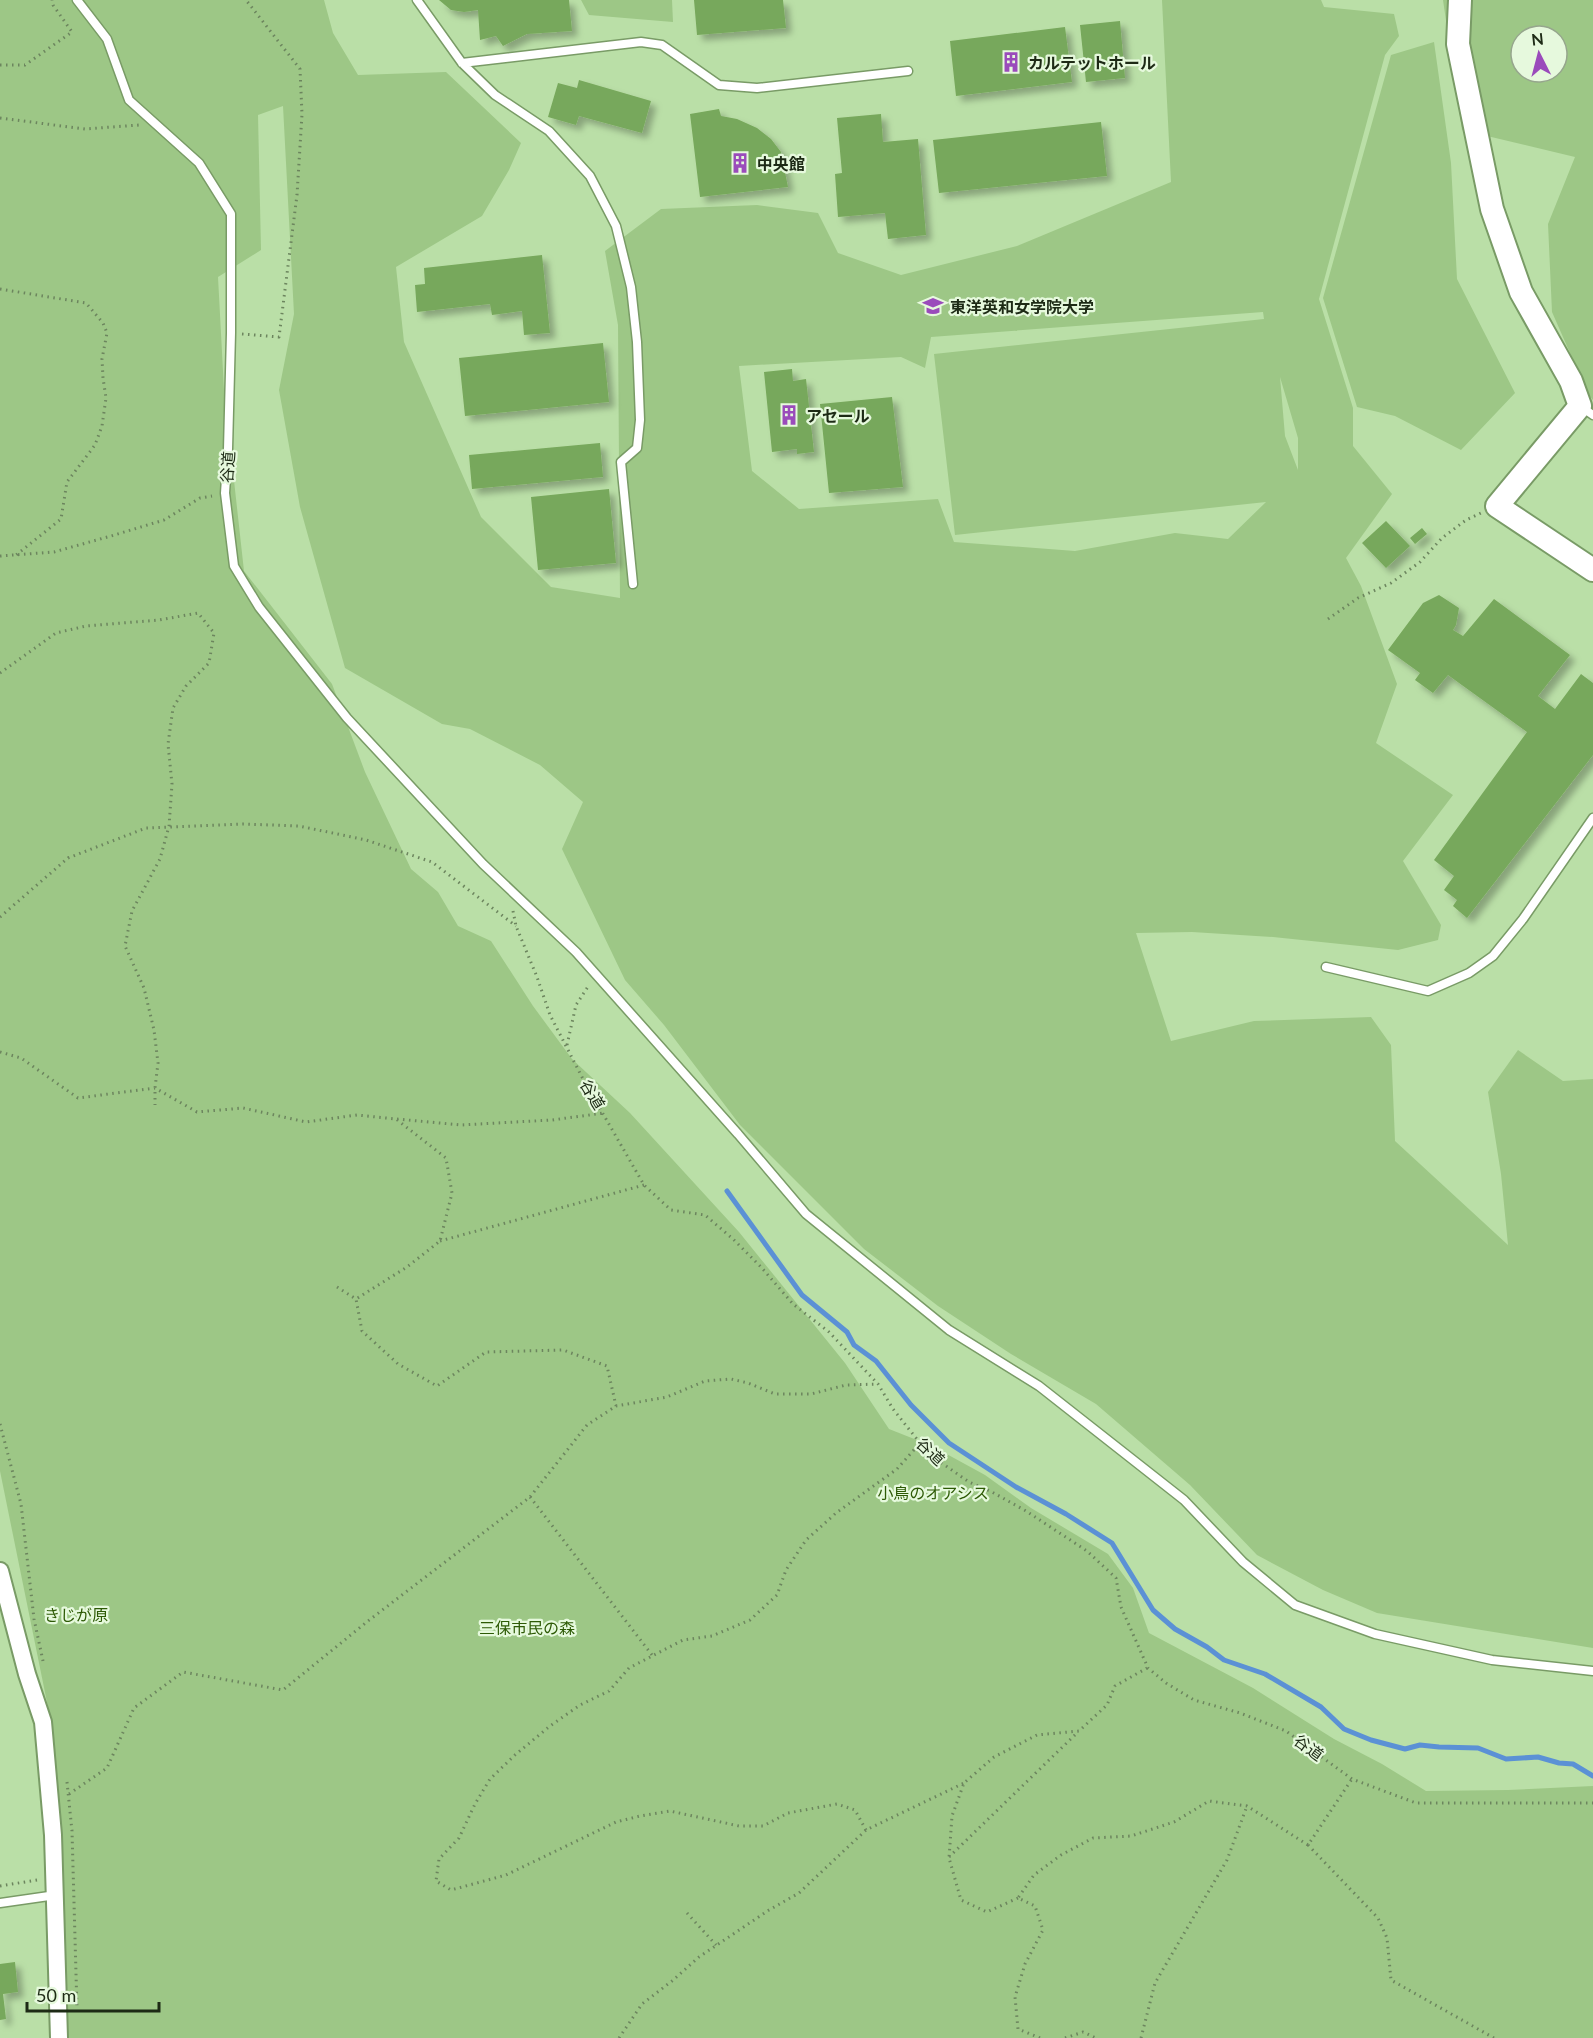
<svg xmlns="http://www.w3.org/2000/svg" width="1593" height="2038" viewBox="0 0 1593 2038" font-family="Lato,'Noto Sans JP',sans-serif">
<defs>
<filter id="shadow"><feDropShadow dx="5.5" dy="5.5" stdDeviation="3" flood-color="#0004"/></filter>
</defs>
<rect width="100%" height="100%" fill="#badfa7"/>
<path fill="#9dc786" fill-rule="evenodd" d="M0,0H324L333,33L358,75L446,72L521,143L509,170L482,216L396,267L404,342L481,517L551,587L620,598L618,325L605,251L661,209L757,205L818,213L838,253L901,275L1017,246L1171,182L1162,0H1321L1324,7L1394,14L1399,36L1385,55L1319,299L1353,408V446L1392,494L1346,558L1361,586L1397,684L1376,743L1453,795L1403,861L1441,925L1438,940L1398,950L1273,937L1192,932L1136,933L1171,1041L1254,1021L1371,1017L1391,1045L1395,1141L1508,1245L1501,1174L1488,1092L1518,1050L1563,1081L1593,1079V1648L1377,1613L1323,1590L1257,1555L1190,1485L1096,1404L1011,1354L938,1306L864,1249L740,1125L664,1025L625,980L562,849L583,802L540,765L470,729L442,724L345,668L300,507L279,390L294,314L283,106L258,115L261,250L218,277L224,390L244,571L332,684L365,772L411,869L438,892L458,926L491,941L533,1006L572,1059L630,1113L739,1232L845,1363L889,1429L932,1446L985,1475L1031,1508L1108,1554L1133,1588L1149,1633L1253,1688L1334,1739L1382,1764L1426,1791L1508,1790L1593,1786V2038H68L62,1835L50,1717L0,1471ZM1263,312L1264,319L934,354L955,535L1266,502L1228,539L1175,533L1075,551L954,542L938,499L799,509L752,471L739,366L901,357L925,368L931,337ZM1280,377L1298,438V470L1285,436Z
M581,0H672L673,22L589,15Z
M1443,0H1593V400L1588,394L1552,312L1548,224L1575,157L1462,130ZM1521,36H1557V72H1521Z
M1434,42L1451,163L1457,279L1515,393L1461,450L1395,416L1357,407L1323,298L1391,55Z"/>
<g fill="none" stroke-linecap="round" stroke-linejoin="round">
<path stroke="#5b91d5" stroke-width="5" d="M727,1191L802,1295L847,1332L854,1345L876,1361L911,1405L949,1443L1016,1487L1066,1514L1112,1543L1153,1610L1175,1629L1207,1647L1224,1660L1265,1674L1321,1707L1344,1729L1371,1740L1405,1749L1420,1745L1439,1747L1478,1748L1506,1759L1538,1757L1559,1763L1573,1764L1593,1776"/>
</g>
<path fill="#77a85b" filter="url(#shadow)" d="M439,0H569L572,31L527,34L503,46L496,36L480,40L478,10L464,12L451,10Z
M694,0H783L786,28L697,35Z
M1120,21L1125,78L1086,82L1080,25Z
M1065,27L1072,82L956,96L950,41Z
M579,80L651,101L642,133L579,116L576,125L548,117L558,83L577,88Z
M719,109L721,116L737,119L757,128L771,139L781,152L788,187L700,197L690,114Z
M881,114L883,142L918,139L926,235L888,239L885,213L838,217L835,174L842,173L837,118Z
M1101,122L1107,176L939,193L933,140Z
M542,255L550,333L524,335L522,311L492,315L490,304L417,312L415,285L425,284L424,268Z
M603,343L609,402L465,416L459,358Z
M792,369L793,381L806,379L814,452L797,454V449L772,452L764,372Z
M892,397L903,487L829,493L820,404Z
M600,443L603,477L472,489L469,455Z
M609,489L616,563L538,570L531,497Z
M1386,521L1410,546L1386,568L1362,543Z
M1422,528L1427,534L1415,544L1410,538Z
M1439,595L1459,608L1456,625L1453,630L1463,636L1494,599L1570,655L1538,696L1555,709L1581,674L1593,683V755L1467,918L1453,906L1457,900L1444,890L1454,876L1434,860L1527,732L1448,675L1433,693L1415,680L1420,673L1388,650L1423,603Z
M15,1962L18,1992L3,1994L6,2019L0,2020V1964Z"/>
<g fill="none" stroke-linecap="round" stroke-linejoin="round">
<g stroke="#799b66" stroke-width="11">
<path id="lane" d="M77,0L107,39L129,100L199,163L231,214V333L228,449L225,493L234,566L259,607L347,718L483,864L576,952L738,1134L806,1214L949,1330L1039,1386L1184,1500L1243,1562L1295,1605L1375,1634L1492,1660L1593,1671
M417,0L462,63L495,95L549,131L590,176L616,226L631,287L637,342L640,420L637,448L621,462L633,584
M462,63L641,42L662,45L719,85L757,88L908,71
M1580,406L1593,415
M1326,967L1428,991L1469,973L1493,956L1523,919L1593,818
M0,1903L56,1895"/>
</g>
<g stroke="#799b66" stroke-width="20">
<path id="street" d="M0,1571L27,1674L43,1722L53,1835L59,2038"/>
</g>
<g stroke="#799b66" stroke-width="26">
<path id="secondary" d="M1460,0L1458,44L1492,209L1521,292L1571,381L1580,406L1497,506L1593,570"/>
</g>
<path stroke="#6c855e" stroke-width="3" stroke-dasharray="1.5 4.5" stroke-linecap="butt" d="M0,65H25L72,32L53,5L52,0
M0,118L85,129L139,125
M0,289L86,303L103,323L107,333L102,359L103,378L106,398L102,426L95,445L67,482L61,519L16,555
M242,334L279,337L297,195L302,114L300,69L246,0
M0,556L54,552L111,536L164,520L200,498L212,496
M1328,619L1358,598L1391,583L1420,562L1442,538L1466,520L1481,513
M0,673L56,633L86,626L159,620L198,613L214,633L209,663L186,686L173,708L168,744L172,784L169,826L160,859L132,911L125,946L144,988L154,1030L158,1063L155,1088V1105
M513,911L516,926L537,977L550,1015L583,1079L644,1185L671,1210L705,1215L733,1239L761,1267L793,1304L829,1332L878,1384L893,1409L920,1443L936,1459L969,1482L992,1492L1026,1511L1087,1551L1116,1578L1121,1607L1148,1668L1166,1683L1194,1700L1240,1713L1286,1731L1352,1779L1416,1803H1593
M0,917L68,858L146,828L243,824L299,826L366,840L432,862L516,926
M567,1045L576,1005L589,985
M0,1052L21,1058L78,1098L155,1088L197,1112L243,1108L306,1122L357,1115L396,1119L446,1158L452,1193L440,1241L407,1267L356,1299
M397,1119L461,1125L552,1120L604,1113
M440,1241L644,1185
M337,1287L356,1299L362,1331L398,1364L437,1386L486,1352L563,1350L607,1366L616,1406
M0,1424L21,1504L34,1619L43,1661
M530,1497L652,1655
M67,1782L72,1831L77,2009
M69,1794L107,1768L134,1708L183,1672L283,1690L368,1621L530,1497L587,1425L616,1406L667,1397L705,1381L731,1379L748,1383L775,1394H811L846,1385L878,1384
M866,1830L855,1810L837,1804L788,1813L763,1826H739L670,1811L640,1816L616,1822L506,1875L451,1890L436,1881L439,1859L459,1838L475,1804L490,1779L515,1755L550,1726L580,1705L609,1691L629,1668L683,1640L712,1636L750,1620L777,1595L786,1570L806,1540L836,1513L897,1469L920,1443
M1308,1845L1378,1918L1387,1938L1391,1980L1494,2038
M949,1857L1078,1732
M0,1886L37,1880
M1018,1898L987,1912L961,1900L949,1858L952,1816L964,1783L994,1757L1037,1735L1079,1731L1107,1705L1115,1686L1147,1668
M687,1913L716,1945
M619,2038L642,2004L672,1981L699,1957L769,1910L799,1893L866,1830L964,1783
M1040,2038L1018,2029L1015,1997L1025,1964L1043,1930L1035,1906L1018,1898L1034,1875L1061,1855L1093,1838L1131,1836L1174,1822L1209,1801L1247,1806L1308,1845L1352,1779
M1065,2038L1083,2032L1096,2038
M1141,2038L1155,1983L1227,1860L1247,1806"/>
<use href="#lane" stroke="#fff" stroke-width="8"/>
<use href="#street" stroke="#fff" stroke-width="16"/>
<use href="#secondary" stroke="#fff" stroke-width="22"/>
</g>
<defs>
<g id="building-bare" transform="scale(1.62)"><path d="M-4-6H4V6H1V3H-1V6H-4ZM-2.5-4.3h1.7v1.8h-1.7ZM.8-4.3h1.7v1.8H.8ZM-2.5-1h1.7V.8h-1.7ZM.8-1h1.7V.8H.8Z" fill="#9a4bbb" stroke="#e6f9dd" stroke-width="2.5" paint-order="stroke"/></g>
<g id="university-bare" transform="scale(1.62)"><path d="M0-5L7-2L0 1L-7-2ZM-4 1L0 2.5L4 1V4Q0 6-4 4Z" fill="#9a4bbb" stroke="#e6f9dd" stroke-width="2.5" paint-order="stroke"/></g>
</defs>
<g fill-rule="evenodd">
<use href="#building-bare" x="1011" y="62"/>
<use href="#building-bare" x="740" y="163"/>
<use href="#university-bare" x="933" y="306"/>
<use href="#building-bare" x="789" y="415"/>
</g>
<g text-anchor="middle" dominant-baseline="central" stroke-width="4.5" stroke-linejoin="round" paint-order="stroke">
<g font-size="16" font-weight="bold" fill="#1d2a15" stroke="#e6f9dd" text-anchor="start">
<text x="1028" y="62">カルテットホール</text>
<text x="757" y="163">中央館</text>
<text x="950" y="306">東洋英和女学院大学</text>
<text x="806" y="415">アセール</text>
</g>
<g font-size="16" fill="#1d2a15" stroke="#e6f9dd">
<text transform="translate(227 467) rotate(-86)">谷道</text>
<text transform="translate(593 1094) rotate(59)">谷道</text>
<text transform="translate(931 1451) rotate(43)">谷道</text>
<text transform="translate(1309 1747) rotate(36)">谷道</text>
</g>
<g font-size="16" fill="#2d5a05" stroke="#e6f9dd">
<text x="933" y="1492">小鳥のオアシス</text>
<text x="76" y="1614">きじが原</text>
<text x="527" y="1627">三保市民の森</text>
</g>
</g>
<g transform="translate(1539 54) rotate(354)"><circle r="28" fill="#e6f9dd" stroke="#96a68d" stroke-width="1.5"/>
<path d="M0-4.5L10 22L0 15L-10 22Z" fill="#9a4bbb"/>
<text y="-9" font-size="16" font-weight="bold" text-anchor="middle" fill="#1d2a15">N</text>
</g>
<path d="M27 2002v9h132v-9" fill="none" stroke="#1d2a15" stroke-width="3"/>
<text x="36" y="2002" font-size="18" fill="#1d2a15" stroke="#e6f9dd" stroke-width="4.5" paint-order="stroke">50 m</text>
</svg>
